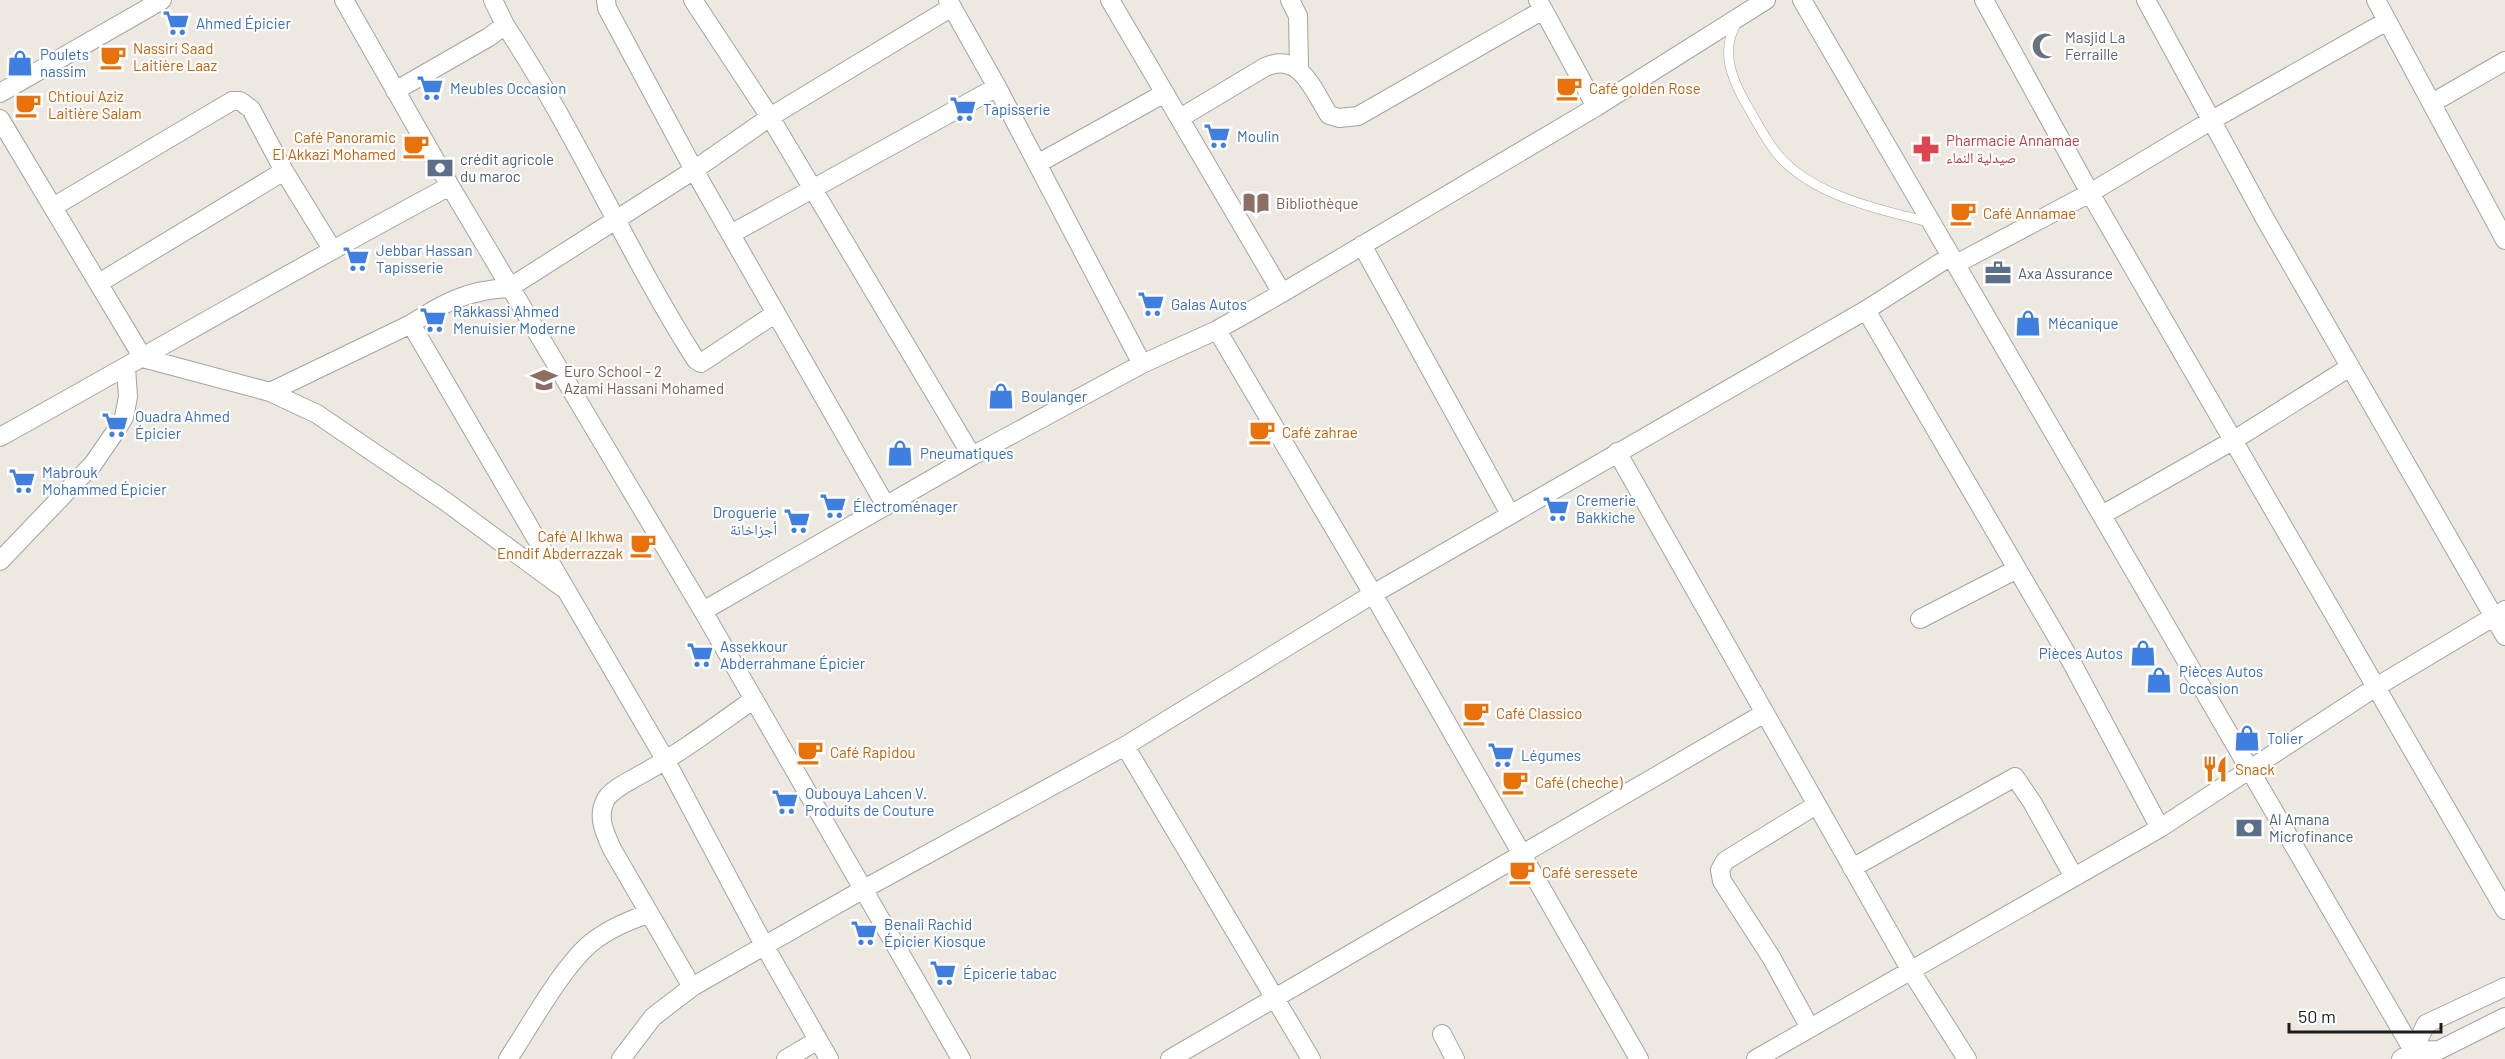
<svg xmlns="http://www.w3.org/2000/svg" width="2505" height="1059" viewBox="0 0 2505 1059" font-family="Barlow,'Noto Naskh Arabic',sans-serif">
<rect width="100%" height="100%" fill="#ede9e1"/>
<g fill="none" stroke-linecap="round" stroke-linejoin="round">
<g stroke="#a3a3a3" stroke-width="10">
<path id="lane" d="M1736,24C1721,51 1731,77 1745,102C1756,120 1765,140 1779,156C1814,196 1880,210 1929,222"/>
</g>
<g stroke="#a3a3a3" stroke-width="20">
<path id="street" d="M344,0L450,186L703,611L961,1059
M493,0L505,25
M606,0L607,8L694,170L886,506
M693,0L770,117L972,456
M948,0L997,87L1142,364
M1110,0L1282,293
M1290,0L1298,16L1299,68
M1538,0L1596,107
M1802,0L2418,1059
M1984,0L2090,193L2505,910
M2146,0L2264,217L2505,636
M2376,0L2505,240
M395,91L489,37L505,25C576,132 627,252 696,360L701,363L776,313
M0,93L162,0
M2432,103L2505,61
M1180,118L1265,67C1300,51 1313,90 1329,115L1339,118L1358,116L1543,10
M0,119L143,358L270,392L317,414L445,501L563,588
M1037,164L1165,93
M53,207L232,101H240L251,109L284,171L332,249
M731,234L997,87
M1362,245L1510,514
M1956,264L2090,193L2212,120L2387,21
M99,283L284,171
M1866,310L2072,663L2160,828
M1217,330L1373,594L1639,1059
M270,392L411,324
M0,437C150,354 298,267 450,186
M1617,452L1911,971L1967,1059
M2102,515L2234,440L2350,367
M0,561L93,464L115,432L124,417L128,397L126,367
M703,611L972,456L1142,364L1217,330L1282,293L1596,107L1766,0
M1920,619L2017,569
M1125,746L1311,1059
M1852,868L2015,777L2032,802L2074,877
M692,987L612,849C605,833 597,818 605,801C610,790 628,782 638,776C679,754 716,726 754,699
M1810,1028L1771,957L1722,881L1720,870L1725,861L1816,805
M1442,1034L1455,1059
M2413,1051L2439,1050L2505,1017
M508,1059C530,1026 562,967 591,943C608,929 627,921 648,914
M621,1059L653,1017L692,987L862,890L1125,746L1373,594L1866,310L1951,256
M786,1059L818,1040
M829,1059L764,945L666,761L411,324C445,302 468,290 509,288L694,170L770,117L952,7
M1170,1059L1763,714
M1756,1059L2160,828L2376,687L2505,610
M2401,1059L2413,1051L2426,1024L2505,987"/>
</g>
<use href="#lane" stroke="#fff" stroke-width="9"/>
<use href="#street" stroke="#fff" stroke-width="18"/>
</g>
<defs>
<g id="supermarket-bare" transform="scale(2.07)"><path d="M-6-5.5h2.5l.6 2H6L4.5 2H-2.5L-4.4-4H-6ZM-1.5 3.2a1.3 1.3 0 1 0 .1 0ZM3 3.2a1.3 1.3 0 1 0 .1 0Z" fill="#3f7fe0" stroke="#fff" stroke-width="2.5" paint-order="stroke"/></g>
<g id="mosque-bare" transform="scale(2.07)"><path d="M3.5-4.9A6 6 0 1 0 3.5 4.9A5 5 0 1 1 3.5-4.9Z" fill="#6b7280" stroke="#fff" stroke-width="2.5" paint-order="stroke"/></g>
<g id="cafe-bare" transform="scale(2.07)"><path d="M-5.5-4.5H6V0H3Q3 3.5 0 3.5H-2.5Q-5.5 3.5-5.5 0ZM3-3.2v2h1.7v-2ZM-6 4.5H4V6H-6Z" fill="#e8710a" stroke="#fff" stroke-width="2.5" paint-order="stroke"/></g>
<g id="shop-bare" transform="scale(2.07)"><path d="M-5-2.5h2.3a2.7 3.5 0 0 1 5.4 0H5L5.5 6h-11ZM-1.5-2.5h3a1.5 2.3 0 0 0-3 0Z" fill="#3f7fe0" stroke="#fff" stroke-width="2.5" paint-order="stroke"/></g>
<g id="pharmacy-bare" transform="scale(2.07)"><path d="M-2-6h4v4h4v4h-4v4h-4v-4h-4v-4h4Z" fill="#e0444e" stroke="#fff" stroke-width="2.5" paint-order="stroke"/></g>
<g id="bank-bare" transform="scale(2.07)"><path d="M-6-4H6V4H-6ZM0-2.3a2.3 2.3 0 1 0 0 4.6a2.3 2.3 0 1 0 0-4.6Z" fill="#5c6f8a" stroke="#fff" stroke-width="2.5" paint-order="stroke"/></g>
<g id="library-bare" transform="scale(2.07)"><path d="M-6-4Q-3-5.5-.7-3.5V5Q-3 3-6 4ZM6-4Q3-5.5 .7-3.5V5Q3 3 6 4Z" fill="#8d6e63" stroke="#fff" stroke-width="2.5" paint-order="stroke"/></g>
<g id="office-bare" transform="scale(2.07)"><path d="M-6-3h4V-5.5h4V-3h4V5H-6ZM-1-4.5V-3h2v-1.5ZM-6 0V1H6V0Z" fill="#5c6f8a" stroke="#fff" stroke-width="2.5" paint-order="stroke"/></g>
<g id="school-bare" transform="scale(2.07)"><path d="M0-5L7-2L0 1L-7-2ZM-4 1L0 2.5L4 1V4Q0 6-4 4Z" fill="#8d6e63" stroke="#fff" stroke-width="2.5" paint-order="stroke"/></g>
<g id="restaurant-bare" transform="scale(2.07)"><path d="M-5-6h1v4h1v-4h1v4h1v-4h1v5L-1.5 .5V6h-2V.5L-5-1ZM5-6V6H3V1.5H1.5Q1.5-4 5-6Z" fill="#e8710a" stroke="#fff" stroke-width="2.5" paint-order="stroke"/></g>
</defs>
<g fill-rule="evenodd">
<use href="#supermarket-bare" x="176" y="23"/>
<use href="#mosque-bare" x="2045" y="46"/>
<use href="#cafe-bare" x="113" y="57"/>
<use href="#shop-bare" x="20" y="63"/>
<use href="#supermarket-bare" x="430" y="88"/>
<use href="#cafe-bare" x="1569" y="88"/>
<use href="#cafe-bare" x="28" y="105"/>
<use href="#supermarket-bare" x="963" y="109"/>
<use href="#supermarket-bare" x="1217" y="136"/>
<use href="#cafe-bare" x="416" y="146"/>
<use href="#pharmacy-bare" x="1926" y="149"/>
<use href="#bank-bare" x="440" y="168"/>
<use href="#library-bare" x="1256" y="203"/>
<use href="#cafe-bare" x="1963" y="213"/>
<use href="#supermarket-bare" x="356" y="259"/>
<use href="#office-bare" x="1998" y="273"/>
<use href="#supermarket-bare" x="1151" y="304"/>
<use href="#supermarket-bare" x="433" y="320"/>
<use href="#shop-bare" x="2028" y="323"/>
<use href="#school-bare" x="544" y="380"/>
<use href="#shop-bare" x="1001" y="396"/>
<use href="#supermarket-bare" x="115" y="425"/>
<use href="#cafe-bare" x="1262" y="432"/>
<use href="#shop-bare" x="900" y="453"/>
<use href="#supermarket-bare" x="22" y="481"/>
<use href="#supermarket-bare" x="833" y="506"/>
<use href="#supermarket-bare" x="1556" y="509"/>
<use href="#supermarket-bare" x="797" y="521"/>
<use href="#cafe-bare" x="643" y="545"/>
<use href="#shop-bare" x="2143" y="653"/>
<use href="#supermarket-bare" x="700" y="655"/>
<use href="#shop-bare" x="2159" y="680"/>
<use href="#cafe-bare" x="1476" y="713"/>
<use href="#shop-bare" x="2247" y="738"/>
<use href="#cafe-bare" x="810" y="752"/>
<use href="#supermarket-bare" x="1501" y="755"/>
<use href="#restaurant-bare" x="2215" y="769"/>
<use href="#cafe-bare" x="1515" y="782"/>
<use href="#supermarket-bare" x="785" y="802"/>
<use href="#bank-bare" x="2249" y="828"/>
<use href="#cafe-bare" x="1522" y="872"/>
<use href="#supermarket-bare" x="864" y="933"/>
<use href="#supermarket-bare" x="943" y="973"/>
</g>
<g text-anchor="middle" dominant-baseline="central" stroke-width="4.5" stroke-linejoin="round" paint-order="stroke">
<g font-size="15" fill="#366cbe" stroke="#fff" text-anchor="start">
<text x="196" y="23">Ahmed Épicier</text>
<text x="40" y="54">Poulets<tspan x="40" dy="17">nassim</tspan></text>
<text x="450" y="88">Meubles Occasion</text>
<text x="983" y="109">Tapisserie</text>
<text x="1237" y="136">Moulin</text>
<text x="376" y="250">Jebbar Hassan<tspan x="376" dy="17">Tapisserie</tspan></text>
<text x="1171" y="304">Galas Autos</text>
<text x="453" y="311">Rakkassi Ahmed<tspan x="453" dy="17">Menuisier Moderne</tspan></text>
<text x="2048" y="323">Mécanique</text>
<text x="1021" y="396">Boulanger</text>
<text x="135" y="416">Ouadra Ahmed<tspan x="135" dy="17">Épicier</tspan></text>
<text x="920" y="453">Pneumatiques</text>
<text x="42" y="472">Mabrouk<tspan x="42" dy="17">Mohammed Épicier</tspan></text>
<text x="1576" y="500">Cremerie<tspan x="1576" dy="17">Bakkiche</tspan></text>
<text x="853" y="506">Électroménager</text>
<text x="777" y="512" text-anchor="end">Droguerie<tspan x="777" dy="17">أجزاخانة</tspan></text>
<text x="720" y="646">Assekkour<tspan x="720" dy="17">Abderrahmane Épicier</tspan></text>
<text x="2123" y="653" text-anchor="end">Pièces Autos</text>
<text x="2179" y="671">Pièces Autos<tspan x="2179" dy="17">Occasion</tspan></text>
<text x="2267" y="738">Tolier</text>
<text x="1521" y="755">Légumes</text>
<text x="805" y="793">Oubouya Lahcen V.<tspan x="805" dy="17">Produits de Couture</tspan></text>
<text x="884" y="924">Benali Rachid<tspan x="884" dy="17">Épicier Kiosque</tspan></text>
<text x="963" y="973">Épicerie tabac</text>
</g>
<g font-size="15" fill="#5b616d" stroke="#fff" text-anchor="start">
<text x="2065" y="37">Masjid La<tspan x="2065" dy="17">Ferraille</tspan></text>
</g>
<g font-size="15" fill="#c56008" stroke="#fff" text-anchor="start">
<text x="133" y="48">Nassiri Saad<tspan x="133" dy="17">Laitière Laaz</tspan></text>
<text x="1589" y="88">Café golden Rose</text>
<text x="48" y="96">Chtioui Aziz<tspan x="48" dy="17">Laitière Salam</tspan></text>
<text x="396" y="137" text-anchor="end">Café Panoramic<tspan x="396" dy="17">El Akkazi Mohamed</tspan></text>
<text x="1983" y="213">Café Annamae</text>
<text x="1282" y="432">Café zahrae</text>
<text x="623" y="536" text-anchor="end">Café Al Ikhwa<tspan x="623" dy="17">Enndif Abderrazzak</tspan></text>
<text x="1496" y="713">Café Classico</text>
<text x="830" y="752">Café Rapidou</text>
<text x="2235" y="769">Snack</text>
<text x="1535" y="782">Café (cheche)</text>
<text x="1542" y="872">Café seressete</text>
</g>
<g font-size="15" fill="#be3a42" stroke="#fff" text-anchor="start">
<text x="1946" y="140">Pharmacie Annamae<tspan x="1946" dy="17">صيدلية النماء</tspan></text>
</g>
<g font-size="15" fill="#4e5e75" stroke="#fff" text-anchor="start">
<text x="460" y="159">crédit agricole<tspan x="460" dy="17">du maroc</tspan></text>
<text x="2018" y="273">Axa Assurance</text>
<text x="2269" y="819">Al Amana<tspan x="2269" dy="17">Microfinance</tspan></text>
</g>
<g font-size="15" fill="#785e54" stroke="#fff" text-anchor="start">
<text x="1276" y="203">Bibliothèque</text>
<text x="564" y="371">Euro School - 2<tspan x="564" dy="17">Azami Hassani Mohamed</tspan></text>
</g>
</g>
<path d="M2289 1023v9h152v-9" fill="none" stroke="#1c1c1c" stroke-width="3"/>
<text x="2298" y="1023" font-size="18" fill="#1c1c1c" stroke="#ffffff" stroke-width="4.5" paint-order="stroke">50 m</text>
</svg>
